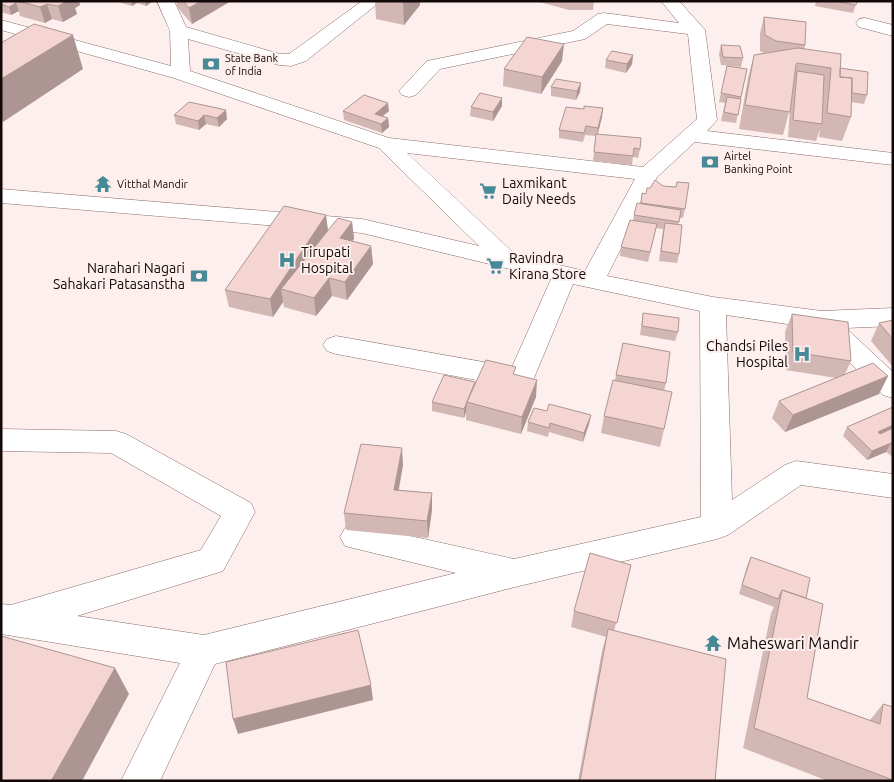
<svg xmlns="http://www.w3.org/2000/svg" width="894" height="782" viewBox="0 0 894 782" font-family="Ubuntu,sans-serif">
<rect width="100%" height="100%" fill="#fcefed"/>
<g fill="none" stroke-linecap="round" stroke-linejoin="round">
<g stroke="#886c69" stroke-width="1">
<path id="minor" d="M157,1H174L186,27L280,54H289L362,1H381L306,61L291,66L279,65L188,39L190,71L389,138L643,167L697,119L688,34L607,24L585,39L440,69L416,95L409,97L402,95L399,91L427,61L573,31L598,14L604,13L679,23L661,1H679L705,30L717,120L707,131L893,153V165L695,142L657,177L607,276L713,297L822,311L893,308V326L846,328L893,372V398L883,395L814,328L726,315L732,500L785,465L796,461L893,474V498L801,485L728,535L717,539L515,587L215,664L160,781H121L180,663L1,634V604L11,605L201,550L221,516L111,453L1,451V429L116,431L126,434L251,503L255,512L223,571L77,616L204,635L456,573L345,546L340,537L345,528L356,524L514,559L701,517L700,311L573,284L534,378L530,385L520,388L336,354L327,351L323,345L327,339L336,336L512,367L551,279L362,233L1,203V189L362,219L479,246L379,148L174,78L1,30V20L171,66L170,31ZM407,153L635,179L585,271L516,255Z
M865,18L893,25V36L859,27L856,23L859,19Z"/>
</g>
<use href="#minor" fill="#fff" fill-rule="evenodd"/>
</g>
<path fill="#d3b7b4" d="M1,1H79L80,5L75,8L77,14L63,22L52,19L45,23L20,16L19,11L11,15L1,12Z
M120,1H153L146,6L137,3L132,6L121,3Z
M176,1H231L192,24L177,7Z
M375,1H420V5L404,25L376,19Z
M536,1H594L593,10H569Z
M816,1H857L853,13L815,6Z
M764,17L805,45L804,49L840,68L867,95L864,104L851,102V117L842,141L819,137L820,129L816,141L788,137L790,108L783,135L739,129L748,78L754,55L764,53L760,51V33Z
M721,45L743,58L741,67L721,65L719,54Z
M633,55L632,64L626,73L605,68L606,60Z
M562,61L541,94L503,86L504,69Z
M727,66L747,69L736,123L721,121L725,103L719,102Z
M551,87L580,92L576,100L551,96Z
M189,102L227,119L219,127L206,124L199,130L176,124L174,115Z
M502,106L493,121L470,116L471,107Z
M603,108L602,117L598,134L640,149L638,158L633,157L632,165L593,161L596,136L585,135L583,142L559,138V130L584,109Z
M343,111H389L383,116L388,118L389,127L382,133L344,120Z
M642,193L685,209L683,218H680L678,225L679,254L677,263L659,261L663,229L656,228L648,262L620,256L621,247L633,220L634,215L640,204Z
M326,215L328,230L352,222L354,239L352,241L371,246L373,264L347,300L332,296L316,316L284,307L283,302L273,317L229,307L225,290Z
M643,313L678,332L675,341L640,335Z
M792,314L851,361L845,374L888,376L879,394L785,432L772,418L779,401L836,378L786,370L785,332Z
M893,320V367L871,341L879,323Z
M623,343L666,383L664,391V429L660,447L601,433L604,416L615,380Z
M515,374L536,397L521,434L466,420V412L464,418L432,411V402Z
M893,407V457L886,452L867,460L843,436L847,427Z
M547,411L591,415L589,424L583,442L549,432L548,437L527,431L528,422Z
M403,465L399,490L432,493V510L428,538L346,530L344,513Z
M751,557L806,598L807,698L870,720L883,704L893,707V781H828L743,748L771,613L774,607L739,594L747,566Z
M631,565L614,631L715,781H578L602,651L606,637L571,627L574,611Z"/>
<path fill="#ac9592" d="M66,1H79L80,5L75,8L77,14L63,22L58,6Z
M131,1H136L137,3L132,6Z
M145,1H153L146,6Z
M201,1H231L192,24L189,8Z
M403,1H420V5L404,25Z
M16,3L19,11L11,15L9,7Z
M47,4L52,19L45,23L40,7Z
M73,35L83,69L3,122L1,118V79Z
M564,44L562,61L541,94L542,77Z
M633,55L632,64L626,73L627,64Z
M581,83L580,92L576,100L577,91Z
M502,98V106L493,121V112Z
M388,103L389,111L375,122V114Z
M603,108L602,117L597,136L598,128Z
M226,110L227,119L219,127L217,118Z
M204,115L206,124L199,130L198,121Z
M388,118L389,127L382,133L381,124Z
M326,215L328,232L281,289L283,302L273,317L270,299Z
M352,222L354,239L342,255L340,238Z
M371,246L373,264L347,300L345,282Z
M329,278L332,296L316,316L314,298Z
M888,376L879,394L785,432L793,415Z
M537,380L536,397L521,434L522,417Z
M467,403L466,412L464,418V409Z
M591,415L589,424L583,442L584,433Z
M893,425V432L873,441L878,432Z
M891,443L886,452L867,460L872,451Z
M402,448L403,465L395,507L394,490Z
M432,493V510L428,538L427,521Z
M115,668L129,694L82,781H51Z
M371,685L373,700L238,734L233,719Z"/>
<path fill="#f5d5d1" stroke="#ac9592" d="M1,1H15L16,3L9,7L1,4Z
M18,1H67L58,6L47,4L40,7Z
M183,1H201L189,8Z
M835,1H857L856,5Z
M764,17L806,22L805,45L776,41L765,35Z
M34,24L73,35L1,79V43Z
M527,37L564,44L542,77L504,69Z
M721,45L740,46L743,58L723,57Z
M798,48L841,54L840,77L852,78L851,117L827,113L831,68L797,63L796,65L790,112L745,105L754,55Z
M612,51L633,55L627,64L606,60Z
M727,66L747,69L741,97L721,93Z
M840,68L868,72L867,95L852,93V78L840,77Z
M797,71L824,75L822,124L793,120Z
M556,79L581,83L577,91L551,87Z
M480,93L502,98L493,112L471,107Z
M364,95L388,103L375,114L388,118L381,124L343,111Z
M727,97L741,99L738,115L724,112Z
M189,102L226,110L217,118L204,115L198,121L174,115Z
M584,106L603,108L598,128L586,126L584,133L559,130L566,107L584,109Z
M596,134L641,138L640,149L634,148L633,156L594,152Z
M655,180L663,186L676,187L677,182L689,183L685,209L641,203L642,193L646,194L647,188H650Z
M637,203L681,210L679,222L634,215Z
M284,206L326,215L270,299L225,290Z
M338,218L352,222L340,238L371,246L345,282L329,278L314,298L281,289Z
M630,220L657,224L650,252L621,247Z
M665,223L682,225L679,254L661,251Z
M643,313L679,318L678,332L642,326Z
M792,314L848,322L851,361L793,352Z
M893,320V339L879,323Z
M623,343L670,352L666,383L616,375Z
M486,360L516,367L513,374L537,380L522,417L467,402Z
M873,363L888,376L793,415L779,401Z
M444,375L475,382L464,409L432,402Z
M613,380L672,392L664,429L604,416Z
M549,404L591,415L584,433L550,423L549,428L528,422L534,408L547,411Z
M893,407V425L878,432L880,434L893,428V444L891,443L872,451L847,427Z
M361,444L402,448L394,490L432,493L427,521L344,513Z
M590,553L631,565L617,623L574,611Z
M751,557L810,578L806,598L782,590L778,599L742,585Z
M782,590L823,604L807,698L880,724L883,704L893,707V780L754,728Z
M608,629L726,659L715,781H580Z
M358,630L371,685L233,719L226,662Z
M1,636L115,668L51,781H1Z"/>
<defs>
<g id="bank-bare" transform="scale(1.35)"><path d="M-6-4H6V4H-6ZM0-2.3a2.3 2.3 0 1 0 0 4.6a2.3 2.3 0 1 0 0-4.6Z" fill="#458a96" stroke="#fcefed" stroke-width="2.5" paint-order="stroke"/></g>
<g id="temple-bare" transform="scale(1.35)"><path d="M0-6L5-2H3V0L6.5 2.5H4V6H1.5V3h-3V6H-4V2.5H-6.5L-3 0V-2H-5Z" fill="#458a96" stroke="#fcefed" stroke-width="2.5" paint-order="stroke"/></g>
<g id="supermarket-bare" transform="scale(1.35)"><path d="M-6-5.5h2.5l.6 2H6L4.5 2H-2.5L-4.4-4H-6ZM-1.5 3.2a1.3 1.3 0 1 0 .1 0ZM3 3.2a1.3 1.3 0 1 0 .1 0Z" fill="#458a96" stroke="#fcefed" stroke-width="2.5" paint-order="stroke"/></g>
<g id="hospital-bare" transform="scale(1.35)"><path d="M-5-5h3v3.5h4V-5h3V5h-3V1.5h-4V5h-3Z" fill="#458a96" stroke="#fcefed" stroke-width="2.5" paint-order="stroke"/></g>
</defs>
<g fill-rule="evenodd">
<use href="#bank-bare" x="211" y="64"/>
<use href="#bank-bare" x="710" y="162"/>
<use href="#temple-bare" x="103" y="184"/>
<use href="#supermarket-bare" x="488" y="191"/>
<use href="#hospital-bare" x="287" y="260"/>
<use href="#supermarket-bare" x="495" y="266"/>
<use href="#bank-bare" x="199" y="276"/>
<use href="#hospital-bare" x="802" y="354"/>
<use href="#temple-bare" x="713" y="643"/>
</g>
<g text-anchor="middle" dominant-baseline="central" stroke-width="4" stroke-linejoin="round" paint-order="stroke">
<g font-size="11" fill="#130908" stroke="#fcefed" text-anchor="start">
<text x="225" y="58">State Bank<tspan x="225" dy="13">of India</tspan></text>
<text x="724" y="156">Airtel<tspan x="724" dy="13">Banking Point</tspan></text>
<text x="117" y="184">Vitthal Mandir</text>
</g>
<g font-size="14" fill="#130908" stroke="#fcefed" text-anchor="start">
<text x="502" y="183">Laxmikant<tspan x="502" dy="16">Daily Needs</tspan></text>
<text x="301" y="252">Tirupati<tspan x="301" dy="16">Hospital</tspan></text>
<text x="509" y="258">Ravindra<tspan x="509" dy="16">Kirana Store</tspan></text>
<text x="185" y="268" text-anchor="end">Narahari Nagari<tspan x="185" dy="16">Sahakari Patasanstha</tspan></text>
<text x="788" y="346" text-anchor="end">Chandsi Piles<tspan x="788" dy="16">Hospital</tspan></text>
</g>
<g font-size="16" fill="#130908" stroke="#fcefed" text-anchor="start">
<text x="727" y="643">Maheswari Mandir</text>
</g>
</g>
<rect width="894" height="782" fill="none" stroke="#130908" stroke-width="5"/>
</svg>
